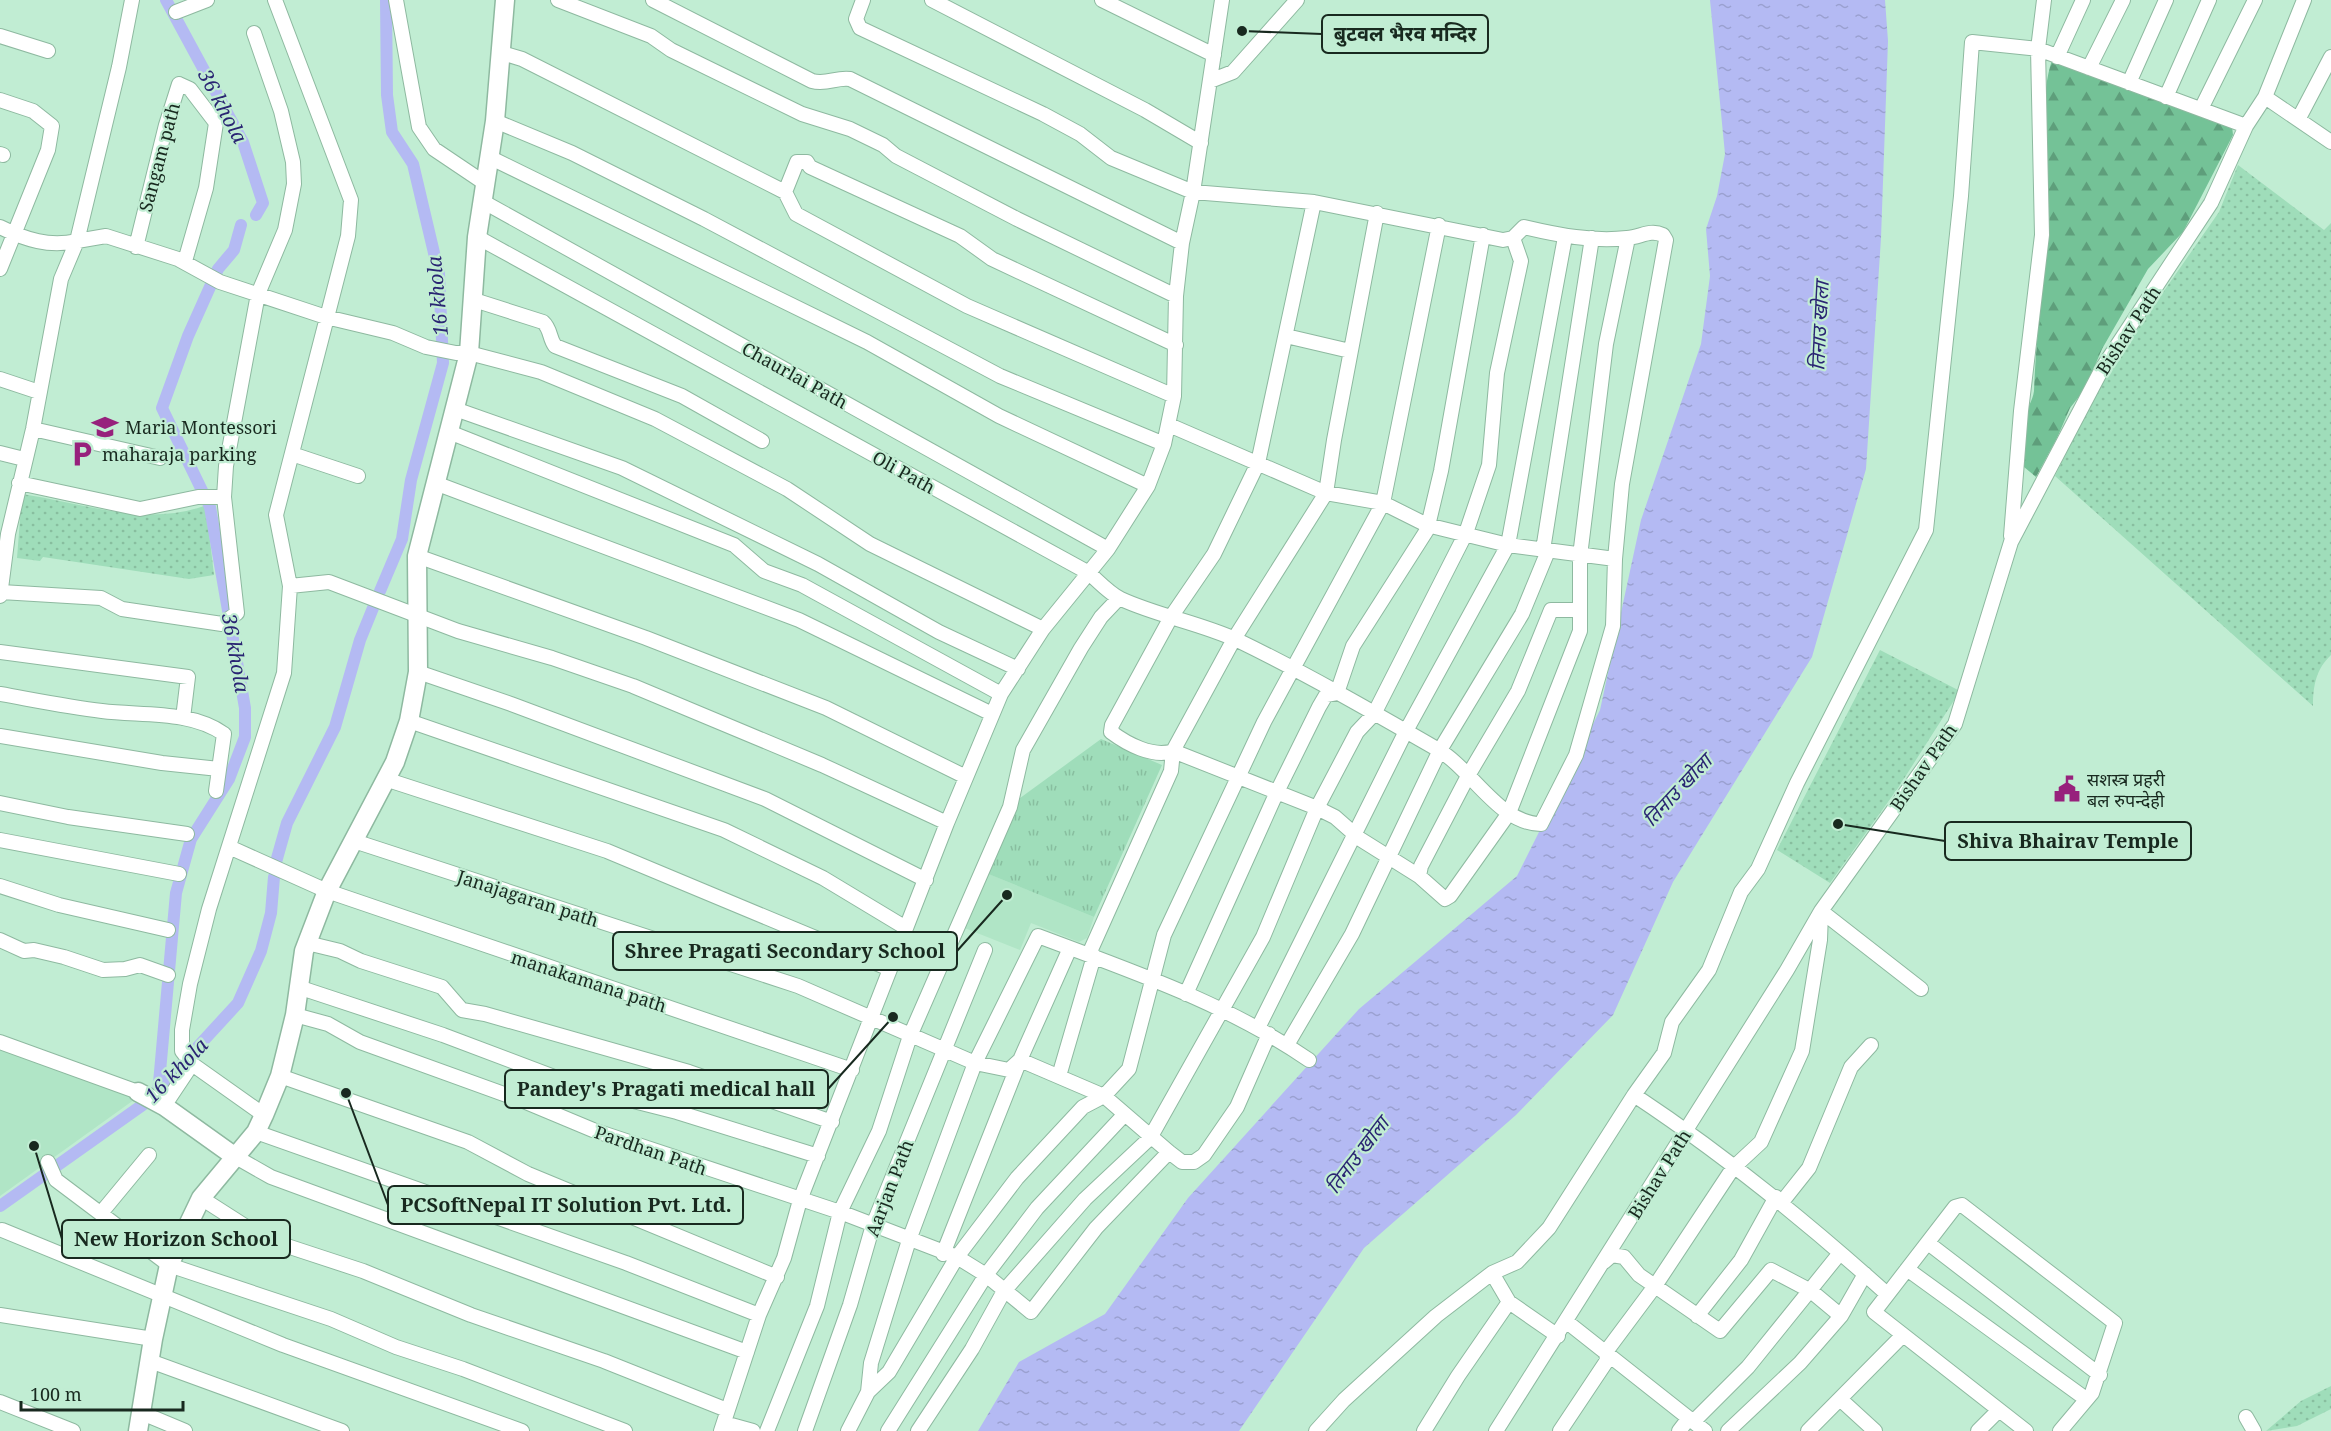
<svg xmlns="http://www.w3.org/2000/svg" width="2331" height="1431" viewBox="0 0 2331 1431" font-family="'Noto Serif','Noto Sans Devanagari',serif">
<defs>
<pattern id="grass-dots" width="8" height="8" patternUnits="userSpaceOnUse" patternTransform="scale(1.5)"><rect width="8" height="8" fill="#9fddba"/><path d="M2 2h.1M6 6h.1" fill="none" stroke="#88be9f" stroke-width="1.8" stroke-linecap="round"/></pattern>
<pattern id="forest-firs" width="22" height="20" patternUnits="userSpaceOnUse" patternTransform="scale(1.5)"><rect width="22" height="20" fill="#74c297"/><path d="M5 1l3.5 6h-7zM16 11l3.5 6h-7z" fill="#5e9e7b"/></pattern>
<pattern id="park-tufts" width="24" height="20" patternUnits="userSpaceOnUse" patternTransform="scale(1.5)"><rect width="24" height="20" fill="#9fddba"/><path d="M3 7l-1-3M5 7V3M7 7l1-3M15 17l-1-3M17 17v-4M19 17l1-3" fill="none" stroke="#88be9f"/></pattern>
<pattern id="water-ripples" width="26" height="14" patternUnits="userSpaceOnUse" patternTransform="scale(1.5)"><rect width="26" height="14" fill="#b4baf3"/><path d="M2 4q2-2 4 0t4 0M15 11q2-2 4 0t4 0" fill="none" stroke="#9aa0d0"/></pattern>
</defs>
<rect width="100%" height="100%" fill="#c1edd3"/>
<path fill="#b0e5c6" d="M984,872L1094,917L1087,938L1079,942L1031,923L1020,950L962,927Z
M0,1046L138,1097L0,1196Z"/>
<path fill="url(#grass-dots)" d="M2238,165L2324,230L2331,223V655C2316,669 2313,686 2313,706L2055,476L2104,377L2219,212Z
M22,494C82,503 144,527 204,506L207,515L214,575L189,579L43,557L40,561L17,558Z
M1880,650L1960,691L1898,788L1830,883L1777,850Z
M2331,1386V1409L2297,1426L2266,1431L2301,1401Z"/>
<path fill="url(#forest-firs)" d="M2052,60L2232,126L2233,135L2183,232L2148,269L2102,349L2085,389L2070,408L2057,438L2036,477L2024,467C2024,451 2022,432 2025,417C2027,408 2033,400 2034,391C2036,335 2044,279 2047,223C2051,171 2036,109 2052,60Z"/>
<path fill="url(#park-tufts)" d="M1101,739L1162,765L1094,917L986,873L1016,801Z"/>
<path fill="url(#water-ripples)" d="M1710,0H1885L1888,41L1881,238L1866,469L1812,657L1673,882L1613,1015L1516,1115L1364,1248L1239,1431H978L1019,1362L1105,1314L1188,1198L1359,1009L1517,876L1600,710L1641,520L1701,344L1710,276L1706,229L1717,196L1725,154Z"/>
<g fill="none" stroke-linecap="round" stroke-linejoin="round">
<path stroke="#b4baf3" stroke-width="12" d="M166,0L243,142L263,203L256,215
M380,591L402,539L411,480L443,363L439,274L413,164L392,132L387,95L386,0
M276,862L287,823L335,727L360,640L373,608
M158,1094L176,893L191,839L229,779L245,737V708L210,507L162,408L188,336L218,269L234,250L241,225
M0,1206L158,1094L182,1064L238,1003L261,951L271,913L274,877"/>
<g stroke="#8eb9a0" stroke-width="16">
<path id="street" d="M396,0L419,127L434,149L486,184
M558,0L651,36L671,50L802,114L850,129L883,145L896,156L1017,219L1176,296
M653,0L812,81C827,85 836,77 850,79L1182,243
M932,0L1145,110L1201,143
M1102,0L1214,55
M176,12L207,0
M0,36L48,51
M502,53L522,59L785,192
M2057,57L2083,0
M2089,68L2123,0
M1210,81L1233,72L1297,0
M2129,83L2166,0
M2166,97L2209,0
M2265,97L2331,142
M0,100L33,111L52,126L48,150L0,269
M2201,109L2255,0
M2299,118L2331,57
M495,121L572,153L704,219L1000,376L1164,444
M0,154L3,155
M491,158L867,342L999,416L1148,486
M482,201L1108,549
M1314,202L1258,463L1214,554L1171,617L1112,725L1111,732C1127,744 1153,758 1173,751L1317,808L1335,817L1360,839L1419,876L1445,899L1450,896L1509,813L1580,631V556L1606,344L1628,238
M0,227C26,240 49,247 77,241L119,67L132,0
M477,237L1089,573C1099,582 1110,594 1121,599C1158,616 1200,623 1237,640C1305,673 1371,711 1437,749C1472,769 1499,824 1541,824L1576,755L1613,626L1615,559L1622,484L1666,240L1663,235C1650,229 1641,237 1627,238C1593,242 1558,235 1524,227L1513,238L1503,240L1314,202L1193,192L1111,158L1080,134L1043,114L860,28L856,19L863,0
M136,247L166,125L179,84L190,89L216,123L206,188L185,261
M471,299L543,322C551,329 549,338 555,346L682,396L762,441
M1286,336L1350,351
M0,379L39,392
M1174,396L967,306L796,214L785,192L797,162H807L810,167L960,236L992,259L1176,345
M455,409L622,468L818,564L939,632L1018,669
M1169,425L1326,493L1383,503L1427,525L1508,545L1615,559
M33,429L160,458
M449,432L734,545L764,571L802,585L1001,694
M0,453L24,459
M292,454L358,476
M19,483L140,509L198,497H224
M435,483L799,620L992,714
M2011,536L2021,411L2042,235L2038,49L2044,0
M1543,550L1592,238
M417,556L646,638L826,708L966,777
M290,586L329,582L458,631L552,658L633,686L822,765L947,823
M1,592L101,598L122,609L222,624L237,613L224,497L226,466L258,294L285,230L294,184L293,162L281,111L254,33
M0,596L8,534L33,429L61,279L77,241L106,236L178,259L220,282L326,317L393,333L426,347L456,353H469L541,372L655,419L787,489L870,544L1043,629
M0,652L188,677L183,718
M418,672L511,704L765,799L926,880
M1337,693L1353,646L1427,530L1441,471L1483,235
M0,694C34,700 68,707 102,711C141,716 190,710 224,734L216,791
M409,721L724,830L823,878L906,928
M0,736L162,763L219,769
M385,779L607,851L890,969
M0,803L68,817L187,834
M0,840L179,874
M354,841L798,986L975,1063L1009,1070L1020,1060L1104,1096L1169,1152L1182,1162H1194L1204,1155L1237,1107L1269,1034
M229,847L327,891L852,1070
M1419,876L1421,866L1469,774L1518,691L1551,610H1580
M0,886L59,905L168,930
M1821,911L1921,989
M0,940L24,951L34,950L64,957L103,970L125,969L140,965L168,975
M307,943L340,951L361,961L442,987L462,1010L485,1014L689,1072L832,1122
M1089,954L1171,771L1173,751L1234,639L1326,493L1334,440L1377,213
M298,987L443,1035L586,1089L677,1112L818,1156
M1186,994L1276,794L1319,707L1326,695L1337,693
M295,1015L328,1024L360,1042L526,1102L593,1130L840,1212L957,1257L986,1275L1031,1312L1096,1228L1169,1152
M1258,1028L1406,731L1508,545L1565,237
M0,1042L138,1092
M1287,1045L1352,934L1440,750L1522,614L1548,551
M280,1076L468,1142L528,1174L777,1277
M1059,1076L1094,956
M1634,1095C1723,1154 1807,1222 1887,1294
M164,1106L192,1064
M264,1115L192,1064L182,1051V1030L190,984L209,909L284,673L290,586L276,515L348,236L351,200L275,0
M256,1132L626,1263L759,1315
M234,1156L271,1177L747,1352
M48,1162L56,1180L169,1265L331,1319L396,1347L463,1369L625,1431
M201,1198L251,1230L290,1247L363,1271L471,1315L604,1361L727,1410
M1782,1202L1809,1168L1851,1067L1871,1045
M101,1213L149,1155
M2,1230L283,1345L522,1431
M1928,1243L2100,1375
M943,1254L1020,1060L1070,948
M1604,1262L1612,1255L1624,1257L1639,1275L1720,1331L1771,1270L1811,1291L1841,1316
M1907,1269L2086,1399
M1492,1273L1509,1302L1558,1336
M0,1315L153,1339
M1697,1316L1741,1260L1776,1197
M1567,1322L1705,1431
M1605,1353L1655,1286L1733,1168L1761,1142L1802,1051L1820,940L1821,913
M150,1361L342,1431
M868,1392L889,1372L957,1257L1017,1178L1083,1107L1104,1096L1129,1069L1164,935L1264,722L1383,503L1439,225
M1840,1399L1875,1431
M0,1402L73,1431
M142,1413L185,1431
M2246,1417L2254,1431
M1693,1422L1748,1367L1840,1253
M724,1423L753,1431
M721,1431L759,1315L784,1258L800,1200L947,823L1001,694L1043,629L1108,549L1148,486L1164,444L1174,396L1176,296L1182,243L1193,192L1222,0
M767,1431L817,1306L840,1212L879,1131L910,1036L1010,807L1023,750L1081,648L1101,617L1119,598
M805,1431L850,1305L873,1225L985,950
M848,1431L868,1392L871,1363L909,1240L975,1063L1038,936C1131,971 1226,1003 1309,1060
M888,1431L986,1275L1037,1208L1124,1115
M918,1431L972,1349L1004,1291L1085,1199L1150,1138L1263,937L1317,808L1357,732L1374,714L1466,533L1489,465L1497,373L1521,261L1513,238
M1316,1431L1344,1400L1436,1316L1492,1273L1517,1262L1549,1228L1634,1095L1664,1053L1672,1022L1709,970L1741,892L1758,869L1797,783L1926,530L1961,196L1972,42L2038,49L2246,126
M1424,1431L1458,1376L1509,1302
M1496,1431L1787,970L1821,911L1955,724L2011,542L2103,367L2211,203L2246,126L2265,97L2304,0
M1560,1431L1610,1356
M1679,1431L1689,1418
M1728,1431L1800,1363L1841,1316L1865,1274
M1808,1431L1903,1335
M1978,1431L1999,1410
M2026,1431L1874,1312L1955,1207L1962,1205L2115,1323L2092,1393L2060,1431"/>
</g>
<g stroke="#8eb9a0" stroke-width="21">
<path id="secondary" d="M138,1092L164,1106L234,1156
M138,1431L153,1339L169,1265L201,1198L256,1132L264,1115L280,1076L295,1015L304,951L327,891L395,762L409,721L418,672L417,556L469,353L477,237L495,121L505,0"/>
</g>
<use href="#street" stroke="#fff" stroke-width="14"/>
<use href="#secondary" stroke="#fff" stroke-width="18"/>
</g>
<defs>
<g id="school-bare" transform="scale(2.07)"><path d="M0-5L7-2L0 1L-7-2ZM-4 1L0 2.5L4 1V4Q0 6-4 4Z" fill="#97217c" stroke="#c1edd3" stroke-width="2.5" paint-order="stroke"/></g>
<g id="parking-bare" transform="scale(2.07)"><path d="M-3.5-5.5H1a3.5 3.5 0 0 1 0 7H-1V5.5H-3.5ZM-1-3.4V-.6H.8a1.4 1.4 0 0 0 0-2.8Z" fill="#97217c" stroke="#c1edd3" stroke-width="2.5" paint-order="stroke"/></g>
<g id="civic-bare" transform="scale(2.07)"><path d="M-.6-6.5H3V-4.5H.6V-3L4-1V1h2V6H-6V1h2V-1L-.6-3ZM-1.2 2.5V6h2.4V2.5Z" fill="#97217c" stroke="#c1edd3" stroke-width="2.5" paint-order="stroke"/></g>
</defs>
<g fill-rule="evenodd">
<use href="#school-bare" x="105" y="427"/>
<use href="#parking-bare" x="82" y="454"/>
<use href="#civic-bare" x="2067" y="789"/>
</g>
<g text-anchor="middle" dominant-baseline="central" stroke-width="4.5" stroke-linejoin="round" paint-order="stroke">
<g font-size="18" fill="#18291f" stroke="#c1edd3">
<text transform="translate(159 157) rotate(-75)">Sangam path</text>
<text transform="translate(2128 330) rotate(-57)">Bishav Path</text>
<text transform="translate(795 375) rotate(29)">Chaurlai Path</text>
<text transform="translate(904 472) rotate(29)">Oli Path</text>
<text transform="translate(1923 767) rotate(-55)">Bishav Path</text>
<text transform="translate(528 898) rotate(18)">Janajagaran path</text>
<text transform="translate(589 981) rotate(18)">manakamana path</text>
<text transform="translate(651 1150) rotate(19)">Pardhan Path</text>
<text transform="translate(1659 1174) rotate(-58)">Bishav Path</text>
<text transform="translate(889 1188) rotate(-69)">Aarjan Path</text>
</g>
<g font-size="18" fill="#18291f" stroke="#c1edd3" text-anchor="start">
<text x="125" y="427">Maria Montessori</text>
<text x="102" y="454">maharaja parking</text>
<text x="2087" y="779">सशस्त्र प्रहरी<tspan x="2087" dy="21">बल रुपन्देही</tspan></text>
</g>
<g font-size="20" font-style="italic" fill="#2a2573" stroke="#c1edd3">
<text transform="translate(223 106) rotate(62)">36 khola</text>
<text transform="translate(437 296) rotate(-95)">16 khola</text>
<text transform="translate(1819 326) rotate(-87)">तिनाउ खोला</text>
<text transform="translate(236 653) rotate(80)">36 khola</text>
<text transform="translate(1677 790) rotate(-47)">तिनाउ खोला</text>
<text transform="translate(176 1070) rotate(-46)">16 khola</text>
<text transform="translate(1357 1155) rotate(-53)">तिनाउ खोला</text>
</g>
</g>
<path fill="none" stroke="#18291f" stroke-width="2" d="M1242 31L1322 34M1838 824L1945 841M1007 895L957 951M893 1017L828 1089M346 1093L388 1205M34 1146L62 1239"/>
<g fill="#18291f" stroke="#c1edd3" stroke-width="2">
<circle cx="1242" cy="31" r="6"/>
<circle cx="1838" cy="824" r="6"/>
<circle cx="1007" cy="895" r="6"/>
<circle cx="893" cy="1017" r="6"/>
<circle cx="346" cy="1093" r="6"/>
<circle cx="34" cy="1146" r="6"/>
</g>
<g fill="#c1edd3" stroke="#18291f" stroke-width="2">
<rect x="1322" y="15" width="166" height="38" rx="6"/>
<rect x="1945" y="822" width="246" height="38" rx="6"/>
<rect x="613" y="932" width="344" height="38" rx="6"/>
<rect x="505" y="1070" width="323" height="38" rx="6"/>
<rect x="388" y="1186" width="355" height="38" rx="6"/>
<rect x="62" y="1220" width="228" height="38" rx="6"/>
</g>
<g font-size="20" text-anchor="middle" font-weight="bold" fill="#18291f">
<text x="1405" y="41">बुटवल भैरव मन्दिर</text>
<text x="2068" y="848">Shiva Bhairav Temple</text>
<text x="785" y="958">Shree Pragati Secondary School</text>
<text x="666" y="1096">Pandey's Pragati medical hall</text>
<text x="566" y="1212">PCSoftNepal IT Solution Pvt. Ltd.</text>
<text x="176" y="1246">New Horizon School</text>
</g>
<path d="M21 1401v9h162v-9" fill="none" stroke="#18291f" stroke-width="3"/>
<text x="30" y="1401" font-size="18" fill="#18291f" stroke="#c1edd3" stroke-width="4.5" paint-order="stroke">100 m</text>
</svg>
